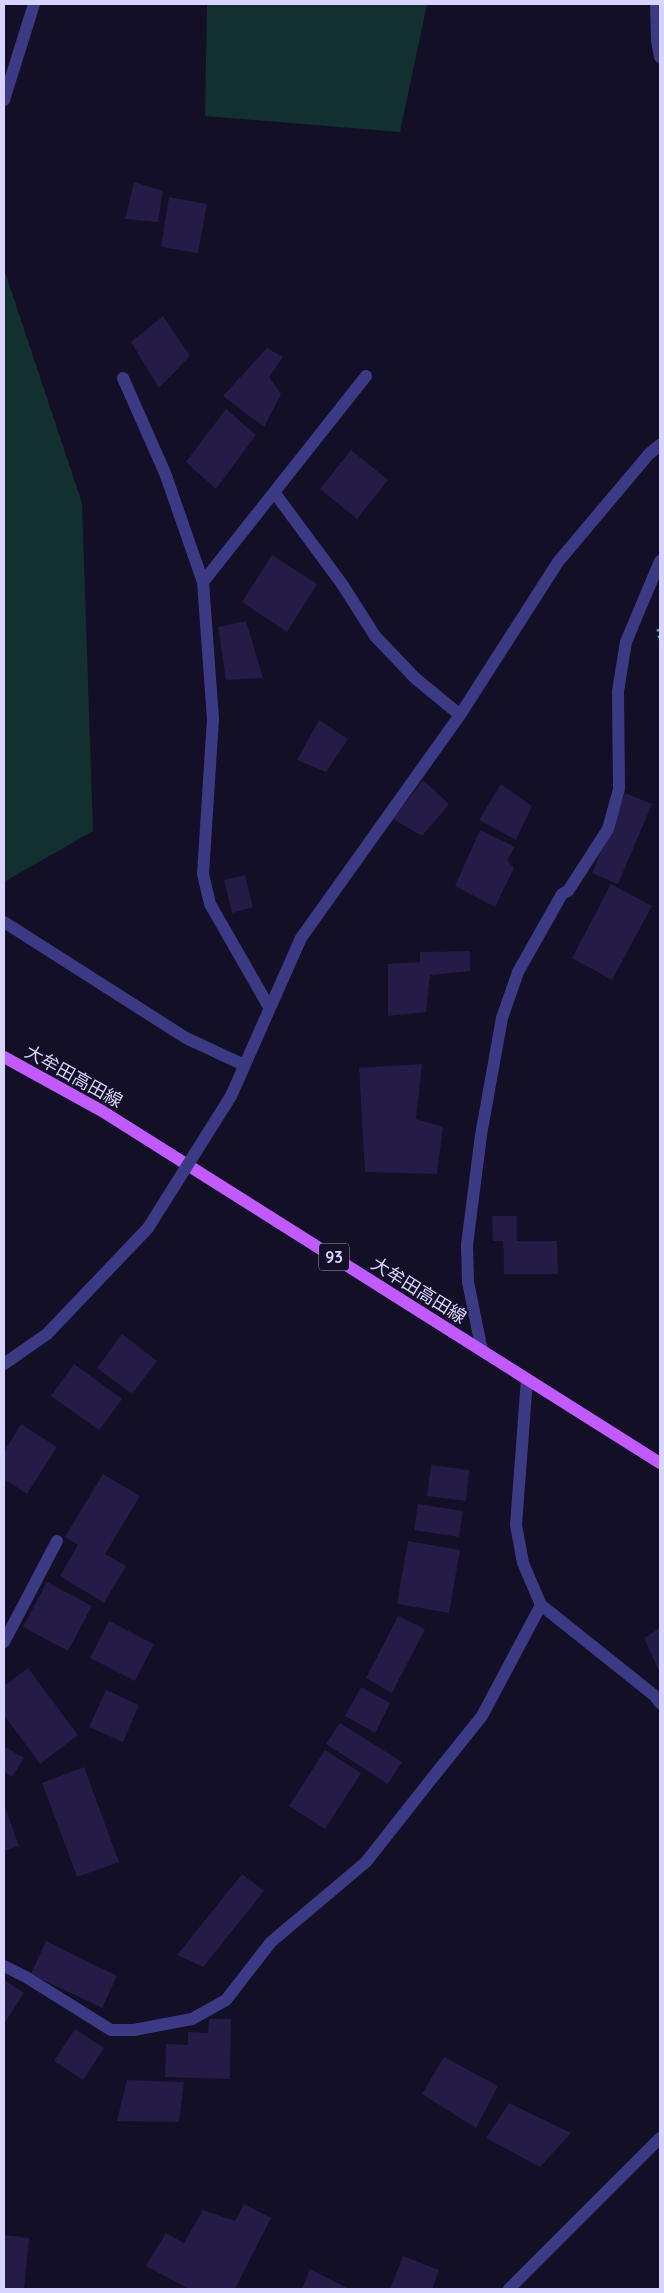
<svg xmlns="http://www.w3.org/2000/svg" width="664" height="2293" viewBox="0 0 664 2293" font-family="Quicksand,'Noto Sans JP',sans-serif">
<rect width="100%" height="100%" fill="#130f26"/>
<path fill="#12302f" d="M207,4H427L400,132L205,116Z
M4,269L82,503L93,831L4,882Z"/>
<path fill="#241b47" d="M134,182L163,191L158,222L125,219Z
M169,197L207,204L198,253L161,247Z
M163,316L190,356L159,388L131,342Z
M267,348L283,357L269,377L281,394L264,427L223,396Z
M226,409L256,435L216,489L186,462Z
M351,450L388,480L357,519L320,489Z
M272,555L317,584L287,632L242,602Z
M246,621L263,678L226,680L218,627Z
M319,720L348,739L326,772L297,760Z
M423,780L449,804L422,836L393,819Z
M501,784L532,806L516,840L479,820Z
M625,793L652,804L618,884L592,873Z
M480,830L515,847L507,860L514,868L495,907L455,886Z
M245,875L253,907L232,913L224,880Z
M611,884L652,906L612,980L572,958Z
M470,951V971L430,975L426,1012L388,1016V964L420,962V952Z
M422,1064L416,1119L443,1127L437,1174L365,1172L359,1068Z
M492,1216H517V1241H557L558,1274H504L503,1241H493Z
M122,1334L157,1361L132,1394L97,1368Z
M74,1364L122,1399L99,1430L51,1396Z
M21,1424L57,1447L27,1494L4,1479V1452Z
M431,1465L469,1470L466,1501L427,1496Z
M103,1474L140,1496L105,1554L126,1566L104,1603L60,1576L78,1545L65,1537Z
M418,1504L463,1511L459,1537L414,1530Z
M408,1541L460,1550L449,1613L397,1604Z
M47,1582L92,1606L68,1651L23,1627Z
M398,1616L425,1629L392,1693L366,1678Z
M109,1621L154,1644L135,1681L90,1658Z
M660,1628V1673L644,1638Z
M28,1668L78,1735L40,1764L4,1715V1686Z
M361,1687L390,1703L375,1733L345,1716Z
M106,1690L139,1705L123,1742L89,1727Z
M340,1723L402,1762L388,1784L326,1744Z
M4,1746L24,1758L12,1777L4,1772Z
M325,1750L361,1773L325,1829L289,1806Z
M84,1767L119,1862L77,1877L42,1783Z
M4,1804L19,1846L4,1851Z
M242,1874L264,1891L203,1967L177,1955Z
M46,1941L117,1976L102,2008L31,1974Z
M4,1980L24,1993L4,2024Z
M209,2019H231L230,2079L165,2077L166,2044L188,2045V2032L208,2033Z
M75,2029L104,2048L83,2080L54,2061Z
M444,2057L498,2086L476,2128L422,2094Z
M127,2080L184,2082L179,2122L117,2121Z
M509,2103L571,2133L540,2167L486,2138Z
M244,2204L271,2218L235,2289H189L146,2266L166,2233L184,2243L203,2210L235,2221Z
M4,2235L29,2238L24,2289H4Z
M403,2256L439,2270L432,2289H390Z
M310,2269L349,2289H302Z"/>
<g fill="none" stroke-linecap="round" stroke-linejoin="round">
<path stroke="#2fb8b0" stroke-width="3" stroke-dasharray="2.5 4" stroke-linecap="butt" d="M658,629L660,642"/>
<path stroke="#3d3a85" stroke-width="12" d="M4,1966L26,1977L111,2030H134L192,2019L226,2000L271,1942L366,1862L429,1782L482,1716L541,1605"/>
<path stroke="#3d3a85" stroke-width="12" d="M656,4L657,41L660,57
M4,100L34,4
M123,378L165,473L203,582L213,719L203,874L210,904L269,1007
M274,492L342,584L375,636L415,678L460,715
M203,582L366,376
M4,922L186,1038L244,1065
M231,1096L301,938L460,715L558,562L649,454L660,445
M482,1351L468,1282L467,1245L481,1135L502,1018L518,972L562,894L568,891L608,829L619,789L618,691L626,642L660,561
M4,1364L47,1334L148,1228
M527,1379L516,1525L523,1563L541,1605L655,1696L660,1703
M4,1642L57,1541
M509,2289L660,2138"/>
<path stroke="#c25bff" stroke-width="12" d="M4,1057L102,1111L660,1463"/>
<path stroke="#3d3a85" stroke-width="12" d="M148,1228L231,1096"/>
</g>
<g text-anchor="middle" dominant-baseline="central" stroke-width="4" stroke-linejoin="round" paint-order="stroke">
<rect fill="#130f26" stroke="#9e99be" stroke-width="1" x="319" y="1243.5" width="30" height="27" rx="4"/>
<g font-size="16" font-weight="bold" fill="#d9d4ff">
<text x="334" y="1257">93</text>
</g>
<g font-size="18" fill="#d9d4ff" stroke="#130f26">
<text transform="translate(74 1076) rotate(29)">大牟田高田線</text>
<text transform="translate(419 1290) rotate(32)">大牟田高田線</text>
</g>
</g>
<rect width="664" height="2293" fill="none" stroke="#d9d4ff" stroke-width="10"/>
</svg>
